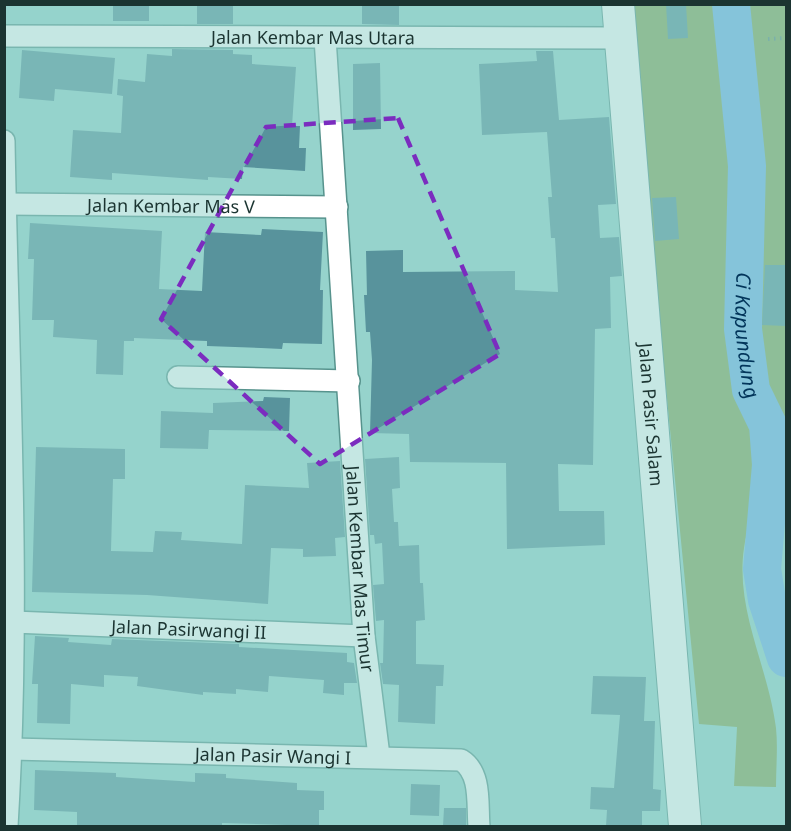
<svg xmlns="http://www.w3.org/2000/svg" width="791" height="831" viewBox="0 0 791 831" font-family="'Noto Sans',sans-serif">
<rect width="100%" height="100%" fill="#96d3cc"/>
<path fill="#86a55a" d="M633,5H786V522L749,526C727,598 767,658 776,728C778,747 776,768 776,787L734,786L737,727L699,724L658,307Z"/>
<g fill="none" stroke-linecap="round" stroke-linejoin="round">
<path stroke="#71b1eb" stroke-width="38" id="s1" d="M731,4L747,166L743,329L751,390L768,425L771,465L762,569L767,600L786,658"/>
</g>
<path fill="#58939c" d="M113,4H149V21H113Z
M197,4H233V24H197Z
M362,4H399V25L362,24Z
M666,4H686L688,38L668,39Z
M172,49L233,50V54L252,55V64L296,67L292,126H300L299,148H306L305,171L243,167L242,179L208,177V180L112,173V180L70,177L73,130L121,133L123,96L117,95L118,79L145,82L147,54L172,56Z
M22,50L115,58L112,94L55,89L54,101L19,98Z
M536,51H553L559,120L609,117L616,204L598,205L600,238L619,237L622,276L610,277L611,328L595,329L593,465L558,464L559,511H604L605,545L507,549L506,463L410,462L409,434L370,433L372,360L370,332H366L364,295H367L366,251L403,250V272L515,271V290L558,292L555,238H551L548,197H552L547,132L482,135L479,64L537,61Z
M380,63L381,129L353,130V64Z
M676,197L679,239L655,241L652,198Z
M30,223L162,231L159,289L202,291L205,232L261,235L262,229L323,232L320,290H323L322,344L283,343L282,349L261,348L207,346V341L134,338V341H124L123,375L96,374L97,340L53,337L54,320H32L34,259H28Z
M765,265H786V326L762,325Z
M264,397L290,398L289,431L209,430L208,449L160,448L161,411L213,413V403L263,401Z
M36,447L125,449V479H113L111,551L153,552L155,531L182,532L181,540L242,544L245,485L309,488L307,463L340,461L345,537L335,538L336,556L303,557V549L271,548L268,604L147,595L32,592Z
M399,457L400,488L392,489L394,522H398L399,546L419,545L420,583H423L425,620L416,621V664L444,665L443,686H436L435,724L398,722L399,685L383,684L380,663H383L384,620L376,621L373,585L384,584L382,543L375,544L374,535H370L365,459Z
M35,636L69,638L68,642L111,645L112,639L239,644V647L347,653V662L354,663L357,683H344V695L323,693L324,680L269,676L268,692L236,689V694L203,692V695L137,686L138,677L104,675V687L71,684L70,724L37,723L38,684H32Z
M593,676L646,677L644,721H655L653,789L661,790L660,811H642V826H606L607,810L590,809L591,787L614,788L620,715L591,714Z
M35,770L116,773V777L195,782V773L226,774V778L297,783V790L324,791V810H319V826L222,823V826H77V812L34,810Z
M411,784L440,785L439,816L410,815Z
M444,808H466V826H443Z"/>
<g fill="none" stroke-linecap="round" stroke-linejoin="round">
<g stroke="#57938d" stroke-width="24">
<g id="street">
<path id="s2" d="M4,36L620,38"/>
<path id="s3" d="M325,38L364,636L379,756"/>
<path d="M4,141C8,369 21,599 7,826"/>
<path id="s4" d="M5,204L337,207"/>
<path d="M178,377L349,381"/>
<path id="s5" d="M13,622L364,636"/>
<path id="s6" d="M12,749L461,760C482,773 477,805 479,826"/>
</g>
</g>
<g stroke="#57938d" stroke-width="34">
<g id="secondary">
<path id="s7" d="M618,4L685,826"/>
</g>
</g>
<path stroke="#5b8782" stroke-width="4" stroke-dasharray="1.5 4.5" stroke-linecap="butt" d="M768,39L786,38"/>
<use href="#street" stroke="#fff" stroke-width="21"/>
<use href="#secondary" stroke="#fff" stroke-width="32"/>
</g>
<path d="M0 0H791V831H0ZM398,118L500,354L320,464L161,319L266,127Z" fill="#96d3cc" fill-opacity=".55" fill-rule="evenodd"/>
<path fill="none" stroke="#7b2cbf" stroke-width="4.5" stroke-dasharray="12 8" stroke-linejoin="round" d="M398,118L500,354L320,464L161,319L266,127Z"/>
<g text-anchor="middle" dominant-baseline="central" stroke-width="4.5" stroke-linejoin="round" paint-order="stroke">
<g font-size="18" fill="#1b3431" stroke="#a2e0d9">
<text stroke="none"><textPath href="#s2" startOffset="309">Jalan Kembar Mas Utara</textPath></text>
<text stroke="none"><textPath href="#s4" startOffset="166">Jalan Kembar Mas V</textPath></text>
<text stroke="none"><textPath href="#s7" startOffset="412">Jalan Pasir Salam</textPath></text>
<text stroke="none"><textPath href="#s3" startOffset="532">Jalan Kembar Mas Timur</textPath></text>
<text stroke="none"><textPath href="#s5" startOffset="176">Jalan Pasirwangi II</textPath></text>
<text stroke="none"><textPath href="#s6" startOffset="261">Jalan Pasir Wangi I</textPath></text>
</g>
<g font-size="20" font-style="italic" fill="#02355a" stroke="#a2e0d9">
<text stroke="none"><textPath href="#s1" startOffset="332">Ci Kapundung</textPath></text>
</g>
</g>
<rect width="791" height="831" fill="none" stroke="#1b3431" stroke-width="12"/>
</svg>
